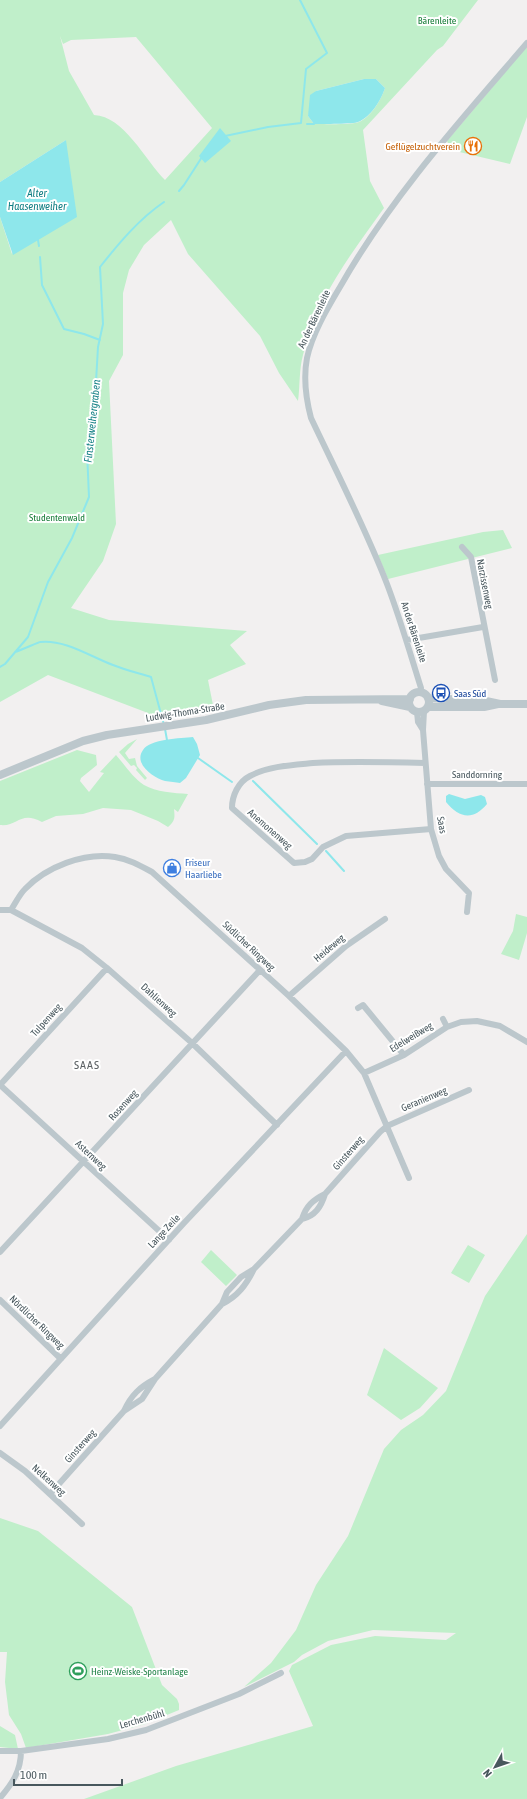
<svg xmlns="http://www.w3.org/2000/svg" width="527" height="1799" viewBox="0 0 527 1799" font-family="'Asap Condensed',sans-serif">
<rect width="100%" height="100%" fill="#f2f0f0"/>
<path fill="#c0efca" fill-rule="evenodd" d="M0,0H478L443,46L437,50L363,130L370,181L384,208C351,254 316,299 303,355C299,369 300,386 298,401L279,373L260,336L188,254L171,220L144,245L129,270L123,293V355L109,381L116,524L103,561L71,608L109,620L247,631L230,645L246,664L208,680L213,705L151,718L148,713L48,675L0,702V217L12,254L66,140L0,182ZM60,36L63,44L71,40L136,37L212,128L165,180C145,160 124,116 94,115L69,71ZM364,79H376L385,88C381,100 371,117 359,122C353,125 323,124 314,124L308,116L316,91Z
M527,46V117L510,164L451,150L447,141Z
M503,530L512,548L388,579L378,555L483,532Z
M137,739L125,753L129,759L135,758L137,766L147,778L145,780L136,770L137,768L134,765L131,766L119,752L128,744Z
M77,750L96,755L97,765L81,778L80,781L89,792L104,773L100,772L116,755C125,765 133,778 144,785C156,792 174,793 188,794L178,812L174,809C175,818 175,821 168,827L158,821L131,810L103,808L83,814L56,816L42,822C20,810 18,827 0,825V781Z
M516,914L527,917V933L519,960L501,954L513,931Z
M527,1234V1799H84L176,1766L313,1726L289,1671L292,1665L331,1645L375,1636L446,1640L456,1633L373,1630L328,1641L302,1655L294,1662L244,1687L271,1663L296,1630L316,1585L348,1536L384,1449L401,1430L423,1415L446,1391L485,1296Z
M468,1245L485,1255L469,1283L451,1273Z
M211,1250L237,1275L226,1286L201,1262Z
M384,1348L438,1388L420,1408L401,1420L367,1395Z
M0,1518L38,1531L132,1607L162,1685L177,1699L179,1704V1710L145,1724L108,1734L26,1748L21,1734L9,1715L5,1682L7,1652H0Z
M0,1726L15,1735L18,1749L0,1747Z"/>
<path fill="#8ee7eb" d="M364,79H376L385,88C381,100 371,117 358,122C354,124 322,124 314,124L308,116L310,95L316,91Z
M220,128L231,141L205,163L199,156Z
M66,140L77,217L13,255L0,217V182Z
M193,737L197,744L200,755L186,778L180,783C176,782 170,782 165,781C154,778 133,764 143,750C150,739 181,738 193,737Z
M449,794L465,799L481,795L485,797L487,804C473,821 459,818 446,802V796Z"/>
<g fill="none" stroke-linecap="round" stroke-linejoin="round">
<path stroke="#8ee7eb" stroke-width="2" d="M307,124H314
M225,136L268,127L301,123L306,69L327,53L300,0
M179,191L184,185L202,157
M38,240L39,246
M40,257L42,285L64,329L84,334L100,340
M15,652C19,651 39,642 40,642C65,639 91,657 113,665C125,670 138,673 151,677L164,725
M0,667L5,664L28,637L48,582L72,538L89,497L87,451L94,416L98,347L103,324L100,267C119,243 139,219 164,202
M165,729L167,740
M198,758L232,782
M253,781L317,844
M326,851L344,871"/>
<path stroke="#bcc7cc" stroke-width="6" d="M462,547L471,557L495,680
M407,640L483,627
M420,693L421,688C410,653 400,618 387,584C365,527 337,473 311,418C306,399 303,379 307,358C312,334 327,309 340,287C391,197 460,121 527,43
M424,711L423,730L431,829L439,856L446,869L469,893L467,912
M417,712L418,722L423,730
M425,763C388,762 350,761 313,763C292,765 269,766 250,776C238,782 232,796 232,808L294,863L305,862L312,859L323,847L346,836L431,829
M427,784H527
M0,910H11L82,948L107,968L192,1043L277,1125
M11,910C15,904 19,895 25,889C46,867 84,852 115,857C129,859 141,866 152,872L289,996L346,1051L364,1073L409,1178
M289,996L346,946L385,919
M358,1008L363,1005L404,1055
M443,1019L447,1027
M364,1073L404,1055L447,1027L461,1022L477,1021L500,1026L527,1042
M0,1085L169,1240
M0,1085L107,968
M302,1219C315,1216 321,1207 325,1194L380,1132L387,1126L469,1090
M0,1252L260,970
M0,1300L61,1359
M222,1304L227,1292L241,1277L254,1269L302,1219C306,1206 313,1200 325,1194
M124,1411L142,1399L155,1379
M0,1426L184,1223L346,1051
M0,1453L25,1471L82,1524
M50,1494L124,1411C131,1395 140,1387 155,1379L222,1304C238,1296 246,1285 254,1269
M0,1751H21L108,1739L146,1730L239,1694L281,1673
M0,1798C12,1784 21,1771 21,1751"/>
<path stroke="#bcc7cc" stroke-width="8" d="M409 702a10 10 0 1 1 20 0a10 10 0 1 1-20 0Z
M428,698L486,701L500,704H527
M382,701L410,707
M428,707H484L498,704
M0,775L83,741L107,735L206,720L269,705L306,700L410,699"/>
</g>
<defs>
<g id="restaurant-ring" transform="scale(0.9)"><circle r="9.5" fill="#fff" stroke="#e8710a" stroke-width="1.5"/><path d="M-5-6h1v4h1v-4h1v4h1v-4h1v5L-1.5 .5V6h-2V.5L-5-1ZM5-6V6H3V1.5H1.5Q1.5-4 5-6Z" fill="#e8710a"/></g>
<g id="bus-ring" transform="scale(0.9)"><circle r="9.5" fill="#fff" stroke="#1a4fb4" stroke-width="1.5"/><path d="M-5-6H5V4H4V6H2V4H-2V6H-4V4H-5ZM-3.5-4V0h7V-4ZM-3.5 1.2v1.5H-2V1.2ZM2 1.2v1.5H3.5V1.2Z" fill="#1a4fb4"/></g>
<g id="shop-ring" transform="scale(0.9)"><circle r="9.5" fill="#fff" stroke="#3f7fe0" stroke-width="1.5"/><path d="M-5-2.5h2.3a2.7 3.5 0 0 1 5.4 0H5L5.5 6h-11ZM-1.5-2.5h3a1.5 2.3 0 0 0-3 0Z" fill="#3f7fe0"/></g>
<g id="stadium-ring" transform="scale(0.9)"><circle r="9.5" fill="#fff" stroke="#2e9e5b" stroke-width="1.5"/><path d="M0-5a6.5 5 0 1 0 0 10a6.5 5 0 1 0 0-10ZM-3.5-1.8h7v3.6h-7Z" fill="#2e9e5b"/></g>
</defs>
<g fill-rule="evenodd">
<use href="#restaurant-ring" x="473" y="146"/>
<use href="#bus-ring" x="441" y="693"/>
<use href="#shop-ring" x="172" y="868"/>
<use href="#stadium-ring" x="78" y="1671"/>
</g>
<g text-anchor="middle" dominant-baseline="central" stroke-width="4" stroke-linejoin="round" paint-order="stroke">
<g font-size="10" fill="#197e3a" stroke="#fff">
<text x="437" y="20">Bärenleite</text>
<text x="57" y="517">Studentenwald</text>
</g>
<g font-size="10" fill="#c56008" stroke="#fff" text-anchor="end">
<text x="460" y="146">Geflügelzuchtverein</text>
</g>
<g font-size="10" fill="#48575d" stroke="#fff">
<text transform="translate(314 319) rotate(-65)">An der Bärenleite</text>
<text transform="translate(485 584) rotate(79)">Narzissenweg</text>
<text transform="translate(414 632) rotate(72)">An der Bärenleite</text>
<text transform="translate(185 712) rotate(-9)">Ludwig-Thoma-Straße</text>
<text x="477" y="774">Sanddornring</text>
<text transform="translate(442 825) rotate(80)">Saas</text>
<text transform="translate(270 829) rotate(41)">Anemonenweg</text>
<text transform="translate(249 946) rotate(43)">Südlicher Ringweg</text>
<text transform="translate(329 948) rotate(-40)">Heideweg</text>
<text transform="translate(159 1000) rotate(42)">Dahlienweg</text>
<text transform="translate(46 1020) rotate(-48)">Tulpenweg</text>
<text transform="translate(411 1037) rotate(-31)">Edelweißweg</text>
<text transform="translate(424 1099) rotate(-23)">Geranienweg</text>
<text transform="translate(123 1105) rotate(-48)">Rosenweg</text>
<text transform="translate(348 1153) rotate(-49)">Ginsterweg</text>
<text transform="translate(91 1155) rotate(43)">Asternweg</text>
<text transform="translate(164 1231) rotate(-47)">Lange Zeile</text>
<text transform="translate(37 1322) rotate(44)">Nördlicher Ringweg</text>
<text transform="translate(80 1446) rotate(-48)">Ginsterweg</text>
<text transform="translate(49 1480) rotate(42)">Nelkenweg</text>
<text transform="translate(142 1719) rotate(-16)">Lerchenbühl</text>
</g>
<g font-size="10" fill="#164399" stroke="#fff" text-anchor="start">
<text x="454" y="693">Saas Süd</text>
</g>
<g font-size="10" fill="#366cbe" stroke="#fff" text-anchor="start">
<text x="185" y="862">Friseur<tspan x="185" dy="12">Haarliebe</tspan></text>
</g>
<g font-size="10" fill="#27864d" stroke="#fff" text-anchor="start">
<text x="91" y="1671">Heinz-Weiske-Sportanlage</text>
</g>
<g font-size="11" font-style="italic" fill="#107e83" stroke="#fff">
<text x="37" y="193">Alter<tspan x="37" dy="13">Haasenweiher</tspan></text>
<text transform="translate(92 421) rotate(-84)">Finsterweihergraben</text>
</g>
<g font-size="12" letter-spacing="1" fill="#5d6265" stroke="#fff">
<text x="87" y="1065">SAAS</text>
</g>
</g>
<g transform="translate(495 1767) rotate(230)" stroke="#ffffff" stroke-width="3" paint-order="stroke">
<path d="M0-3L7 15L0 10L-7 15Z" fill="#48575d"/>
<text y="-6" font-size="11" font-weight="bold" text-anchor="middle" fill="#48575d">N</text>
</g>
<path d="M14 1779v6h108v-6" fill="none" stroke="#48575d" stroke-width="2"/>
<text x="20" y="1779" font-size="12" fill="#48575d" stroke="#ffffff" stroke-width="3" paint-order="stroke">100 m</text>
</svg>
